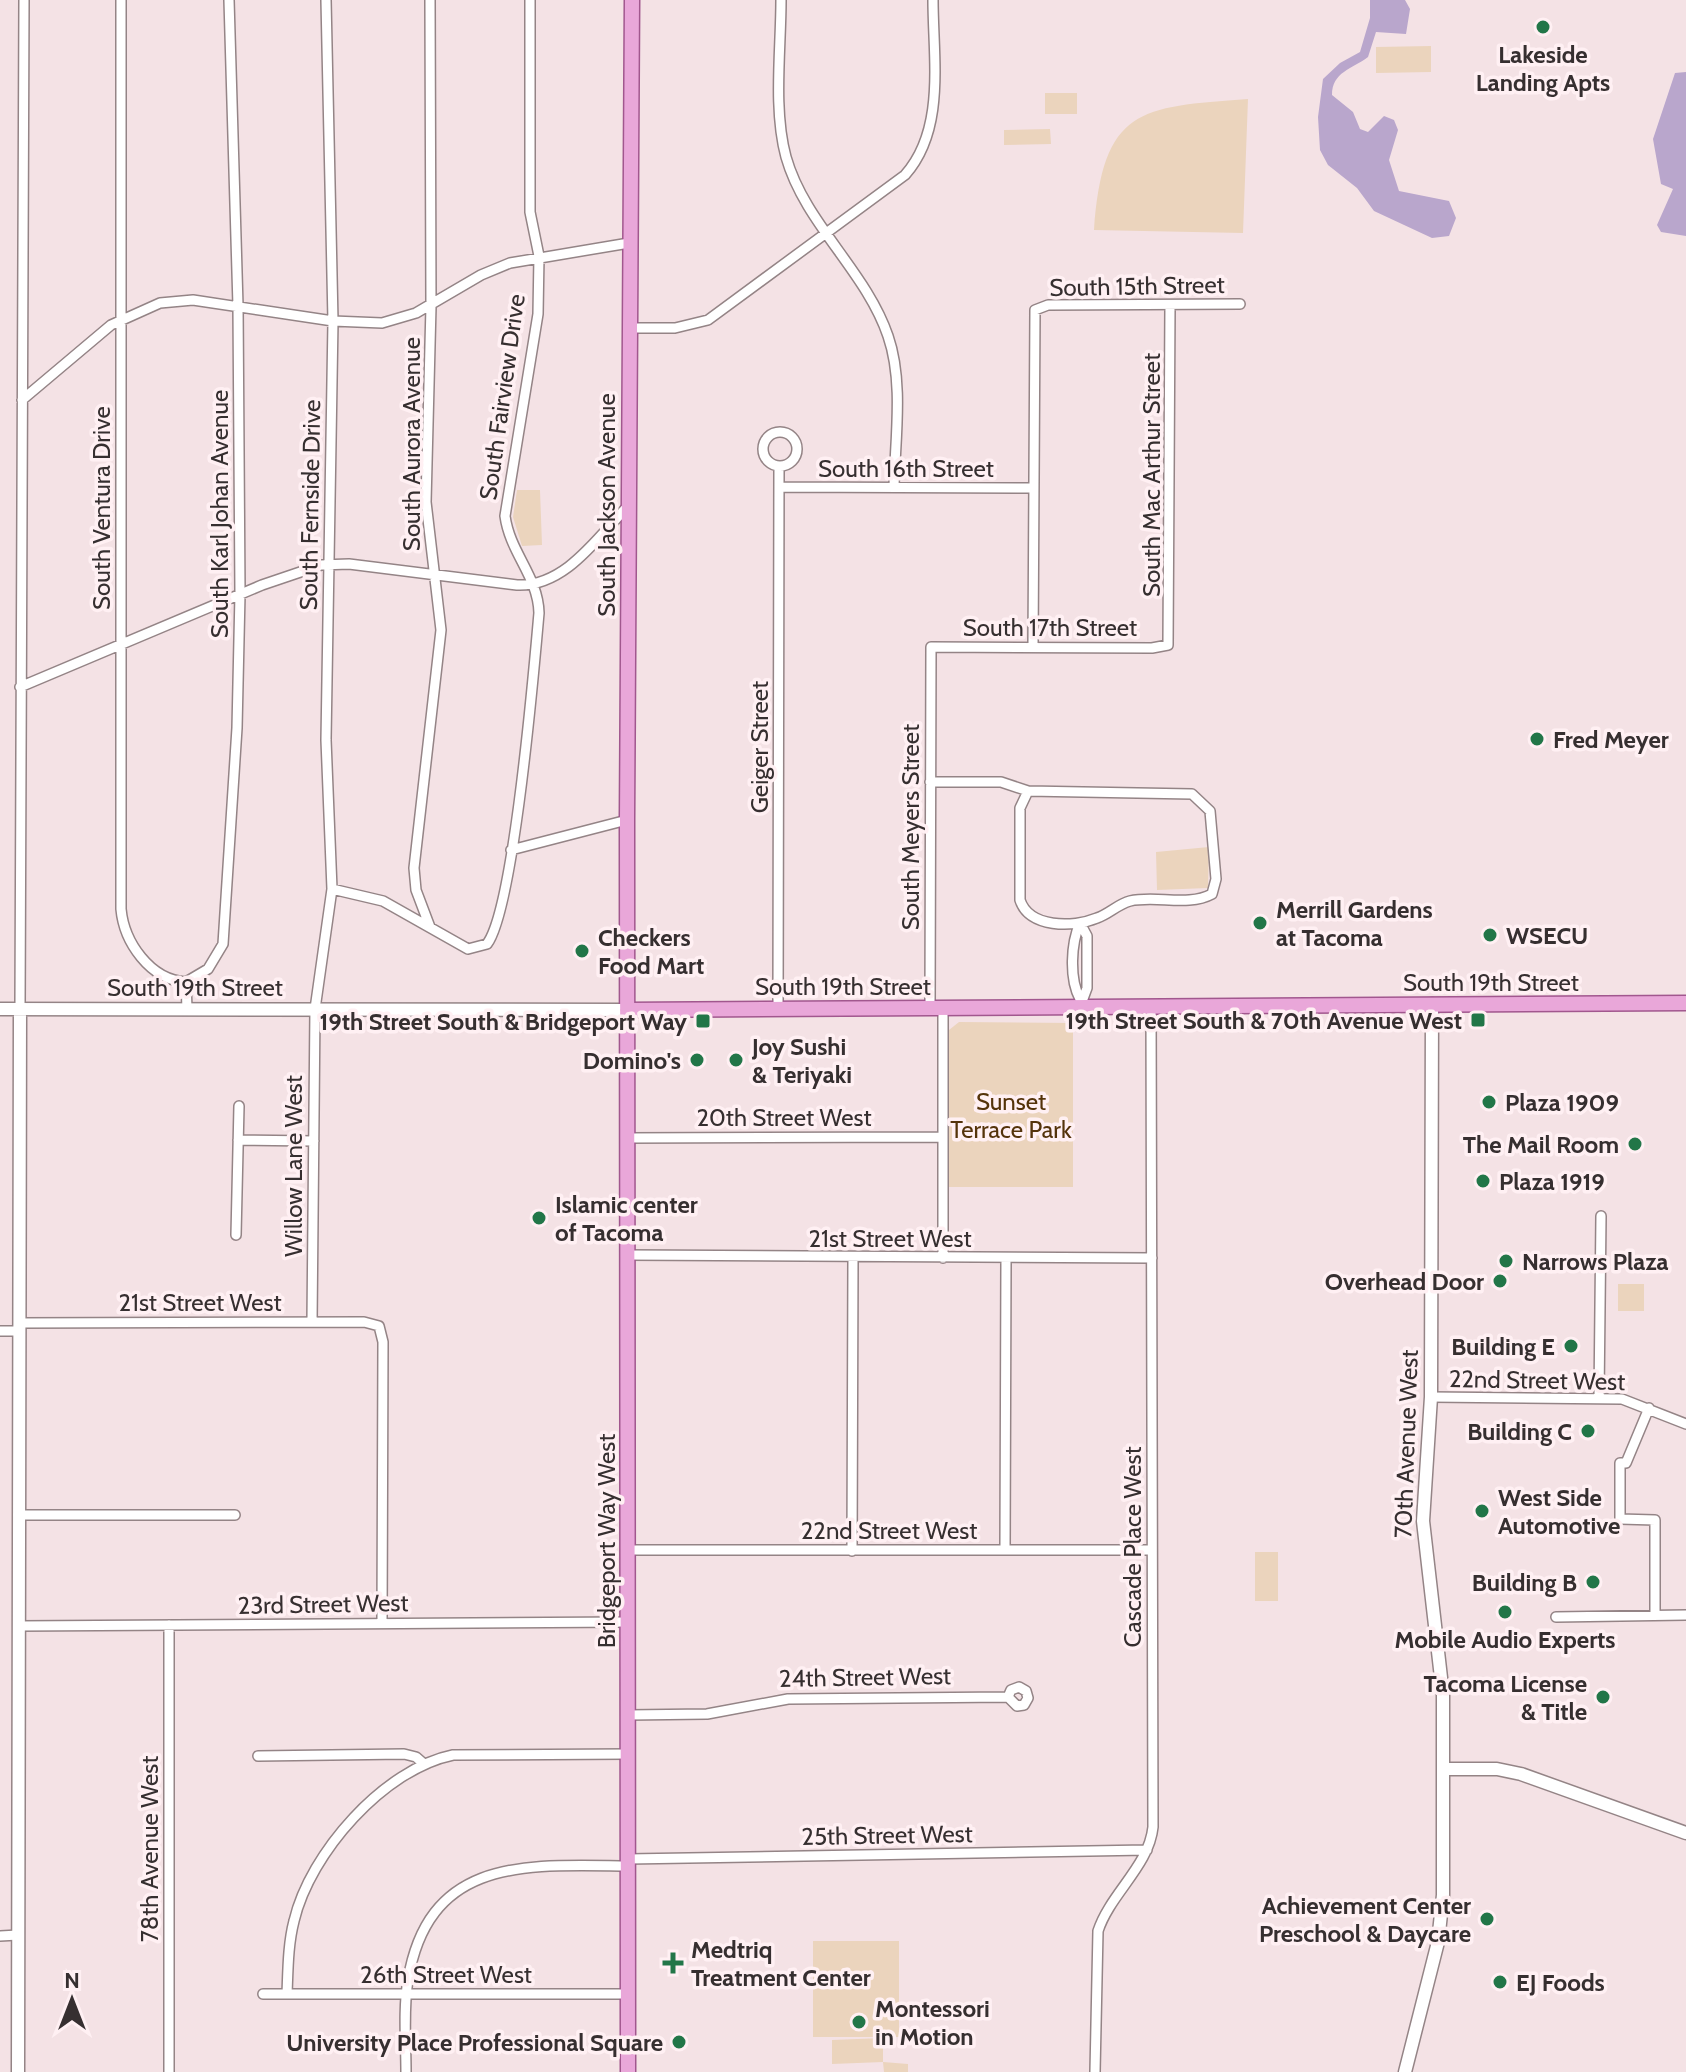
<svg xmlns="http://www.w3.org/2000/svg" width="1686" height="2072" viewBox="0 0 1686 2072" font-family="Cabin,sans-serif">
<rect width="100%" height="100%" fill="#f4e2e5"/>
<path fill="#ebd4bd" d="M1431,46V72L1376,73V47Z
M1045,93H1077V114H1045Z
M1248,99L1243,233L1094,230C1103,108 1139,107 1248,99Z
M1050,129L1051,144L1004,145V130Z
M517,490H540L542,545L522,546L513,517Z
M1209,847L1208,888L1157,890L1156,852Z
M959,1022L1073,1023V1187H948L949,1030Z
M1618,1284H1644V1311H1618Z
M1255,1552H1278V1601H1255Z
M813,1941H899V2037H813Z
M883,2038V2062L908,2064V2072H884L883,2062L832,2064V2040Z"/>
<path fill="#b9a6cc" d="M1370,0H1405L1410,9L1406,34L1376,32L1368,57C1352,69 1332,72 1332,95L1353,112L1360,129L1368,132L1384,116L1394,120L1398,130L1389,160L1399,191L1449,201L1456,218L1449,236L1432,238L1374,211L1357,188L1328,165L1320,150L1318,117L1323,79L1340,63L1360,52L1370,18Z
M1686,72V236L1661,232L1657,225L1673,189L1661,184L1653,139L1675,73Z"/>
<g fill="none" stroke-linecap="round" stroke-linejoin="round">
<g stroke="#948486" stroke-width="12">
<path id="street" d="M121,0V909C124,942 150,980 186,982L208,969L223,944L237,728L240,594L238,306L229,0
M430,0L431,306L426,502L441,630L414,868L416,890L430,927
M781,0C781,50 773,109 786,157C805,224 866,271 888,336C904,382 895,440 894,487
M628,328H675L708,320L905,175C946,129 933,58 933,0
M22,400L111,325L160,303L193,300L333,321L382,323L416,313L481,275L510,263L629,243
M763 449a17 17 0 1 1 34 0a17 17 0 1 1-34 0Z
M780,487L1033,488
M1033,647L1035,310L1048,305L1240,304
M20,687L262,585L321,565L349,564L517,585C565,587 597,538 628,506
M930,782H1001L1028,791L1192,794L1210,811L1216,879L1212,894C1188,907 1156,895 1130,901C1118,904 1109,914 1097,918C1073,928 1029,928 1020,900V808L1028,791
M511,850L627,820
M332,889L383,901L468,949L487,944C514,909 534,669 539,613C538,576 510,553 505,516L538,314L539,256L530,212V0
M1080,923L1087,936V988L1080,1007
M1080,923C1071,943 1069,979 1080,999
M186,982L187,1009
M930,1007L931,647L1152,648L1168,645L1170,305
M778,1008L779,466
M943,1008V1258
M20,1009L24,0
M627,1138L941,1137
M238,1140L314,1141
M236,1235L239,1106
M627,1255L1152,1258
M312,1322L315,1009L332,889L326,740L333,321L326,0
M19,1323L364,1322L379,1326L383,1342L382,1623
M0,1331H19
M1431,1397L1622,1399L1686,1424
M1599,1398L1601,1216
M1649,1408L1626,1463H1620V1519L1655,1520V1614
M18,1515H235
M628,1550H1151
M1005,1550L1006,1259
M852,1551L853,1258
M1556,1617L1686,1615
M19,1626L628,1622
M629,1715L707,1714L788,1699L1008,1697L1017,1706L1024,1705L1028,1698L1026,1691L1019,1687L1011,1690L1008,1697
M258,1756L404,1754L416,1757L424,1764
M628,1859L1147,1850
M0,1936L18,1935
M263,1994H628
M287,1994C288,1969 288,1944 294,1921C310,1853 384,1769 453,1755L628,1754
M169,2072V1625
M406,2072C406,2042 403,2010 408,1980C429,1855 529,1865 628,1866
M1095,2072L1098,1931C1110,1894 1149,1866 1153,1827L1151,1006"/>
</g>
<g stroke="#948486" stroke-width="15">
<path id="secondary" d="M0,1009L627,1010
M1443,1769H1497L1521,1774L1686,1833
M18,2072L20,1009
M1405,2072L1438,1942L1443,1895V1695L1423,1521L1431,1397L1432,1004"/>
</g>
<g stroke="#a1578e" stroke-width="17">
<path id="primary" d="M627,1010L1686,1003
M628,2072L627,820L632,0"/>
</g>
<use href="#street" stroke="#fff" stroke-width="9"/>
<use href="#secondary" stroke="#fff" stroke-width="12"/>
<use href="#primary" stroke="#e9a7d9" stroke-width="14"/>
</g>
<g fill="#227648" stroke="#fff0f3" stroke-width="3">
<circle cx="1543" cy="27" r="8"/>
<circle cx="1537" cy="739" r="8"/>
<circle cx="1260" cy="923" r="8"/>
<circle cx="1490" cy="935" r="8"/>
<circle cx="582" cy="951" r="8"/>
<rect x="1470" y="1012" width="16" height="16" rx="4"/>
<rect x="695" y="1013" width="16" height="16" rx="4"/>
<circle cx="697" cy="1060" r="8"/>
<circle cx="736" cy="1060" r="8"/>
<circle cx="1489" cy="1102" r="8"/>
<circle cx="1635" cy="1144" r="8"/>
<circle cx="1483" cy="1181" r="8"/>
<circle cx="539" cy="1218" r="8"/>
<circle cx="1506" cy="1261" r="8"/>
<circle cx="1500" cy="1281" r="8"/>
<circle cx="1571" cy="1346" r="8"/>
<circle cx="1588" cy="1431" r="8"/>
<circle cx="1482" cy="1511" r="8"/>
<circle cx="1593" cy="1582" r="8"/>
<circle cx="1505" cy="1612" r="8"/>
<circle cx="1603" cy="1697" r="8"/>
<circle cx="1487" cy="1919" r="8"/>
<path d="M669 1951h8v8h8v8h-8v8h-8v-8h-8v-8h8z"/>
<circle cx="1500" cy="1982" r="8"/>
<circle cx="859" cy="2022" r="8"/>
<circle cx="679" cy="2042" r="8"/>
</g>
<g text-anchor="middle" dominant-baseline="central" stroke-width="7" stroke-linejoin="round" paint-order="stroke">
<g font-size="24" font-weight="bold" fill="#362f30" stroke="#fff0f3" text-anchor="start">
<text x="1543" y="54" text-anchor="middle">Lakeside<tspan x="1543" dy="28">Landing Apts</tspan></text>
<text x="1553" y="739">Fred Meyer</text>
<text x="1276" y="909">Merrill Gardens<tspan x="1276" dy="28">at Tacoma</tspan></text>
<text x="1506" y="935">WSECU</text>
<text x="598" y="937">Checkers<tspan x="598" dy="28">Food Mart</tspan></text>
<text x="1462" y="1020" text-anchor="end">19th Street South &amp; 70th Avenue West</text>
<text x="687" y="1021" text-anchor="end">19th Street South &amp; Bridgeport Way</text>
<text x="752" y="1046">Joy Sushi<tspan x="752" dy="28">&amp; Teriyaki</tspan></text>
<text x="681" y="1060" text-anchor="end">Domino's</text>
<text x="1505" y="1102">Plaza 1909</text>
<text x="1619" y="1144" text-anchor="end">The Mail Room</text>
<text x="1499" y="1181">Plaza 1919</text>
<text x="555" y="1204">Islamic center<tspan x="555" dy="28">of Tacoma</tspan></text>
<text x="1522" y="1261">Narrows Plaza</text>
<text x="1484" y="1281" text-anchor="end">Overhead Door</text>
<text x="1555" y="1346" text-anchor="end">Building E</text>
<text x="1572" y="1431" text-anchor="end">Building C</text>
<text x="1498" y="1497">West Side<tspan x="1498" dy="28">Automotive</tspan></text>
<text x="1577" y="1582" text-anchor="end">Building B</text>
<text x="1505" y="1639" text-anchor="middle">Mobile Audio Experts</text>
<text x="1587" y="1683" text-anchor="end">Tacoma License<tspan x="1587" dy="28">&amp; Title</tspan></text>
<text x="1471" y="1905" text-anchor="end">Achievement Center<tspan x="1471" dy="28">Preschool &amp; Daycare</tspan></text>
<text x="691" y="1949">Medtriq<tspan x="691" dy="28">Treatment Center</tspan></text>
<text x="1516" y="1982">EJ Foods</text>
<text x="875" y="2008">Montessori<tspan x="875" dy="28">in Motion</tspan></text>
<text x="663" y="2042" text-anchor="end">University Place Professional Square</text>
</g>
<g font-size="24" fill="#362f30" stroke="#fff0f3">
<text transform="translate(1137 286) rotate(-1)">South 15th Street</text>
<text transform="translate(502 397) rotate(-82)">South Fairview Drive</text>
<text transform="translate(411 444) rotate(-90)">South Aurora Avenue</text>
<text x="906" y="468">South 16th Street</text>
<text transform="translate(1151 475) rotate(-90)">South Mac Arthur Street</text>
<text transform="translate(310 505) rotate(-89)">South Fernside Drive</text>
<text transform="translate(606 505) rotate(-90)">South Jackson Avenue</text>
<text transform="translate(101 508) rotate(-90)">South Ventura Drive</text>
<text transform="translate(219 514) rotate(-90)">South Karl Johan Avenue</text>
<text x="1050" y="627">South 17th Street</text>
<text transform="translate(759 747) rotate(-90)">Geiger Street</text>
<text transform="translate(910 827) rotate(-90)">South Meyers Street</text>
<text x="1491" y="982">South 19th Street</text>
<text x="843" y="986">South 19th Street</text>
<text x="195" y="987">South 19th Street</text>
<text x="784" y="1117">20th Street West</text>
<text transform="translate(293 1166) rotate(-90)">Willow Lane West</text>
<text x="890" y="1238">21st Street West</text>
<text x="200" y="1302">21st Street West</text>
<text transform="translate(1537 1380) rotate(1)">22nd Street West</text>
<text transform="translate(1406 1444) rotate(-88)">70th Avenue West</text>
<text x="889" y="1530">22nd Street West</text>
<text transform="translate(606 1541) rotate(-90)">Bridgeport Way West</text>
<text transform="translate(1132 1547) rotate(-90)">Cascade Place West</text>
<text transform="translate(323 1604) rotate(-1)">23rd Street West</text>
<text transform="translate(865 1677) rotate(-1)">24th Street West</text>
<text transform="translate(887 1835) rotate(-1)">25th Street West</text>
<text transform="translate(149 1849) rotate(-90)">78th Avenue West</text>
<text x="446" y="1974">26th Street West</text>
</g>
<g font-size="24" fill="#54330a" stroke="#fff0f3">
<text x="1011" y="1101">Sunset<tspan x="1011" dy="28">Terrace Park</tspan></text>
</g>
</g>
<g transform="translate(72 2000)" stroke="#fff0f3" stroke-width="6" paint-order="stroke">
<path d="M0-6L14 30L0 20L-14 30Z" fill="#362f30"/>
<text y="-12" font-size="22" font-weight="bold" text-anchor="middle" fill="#362f30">N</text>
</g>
</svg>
